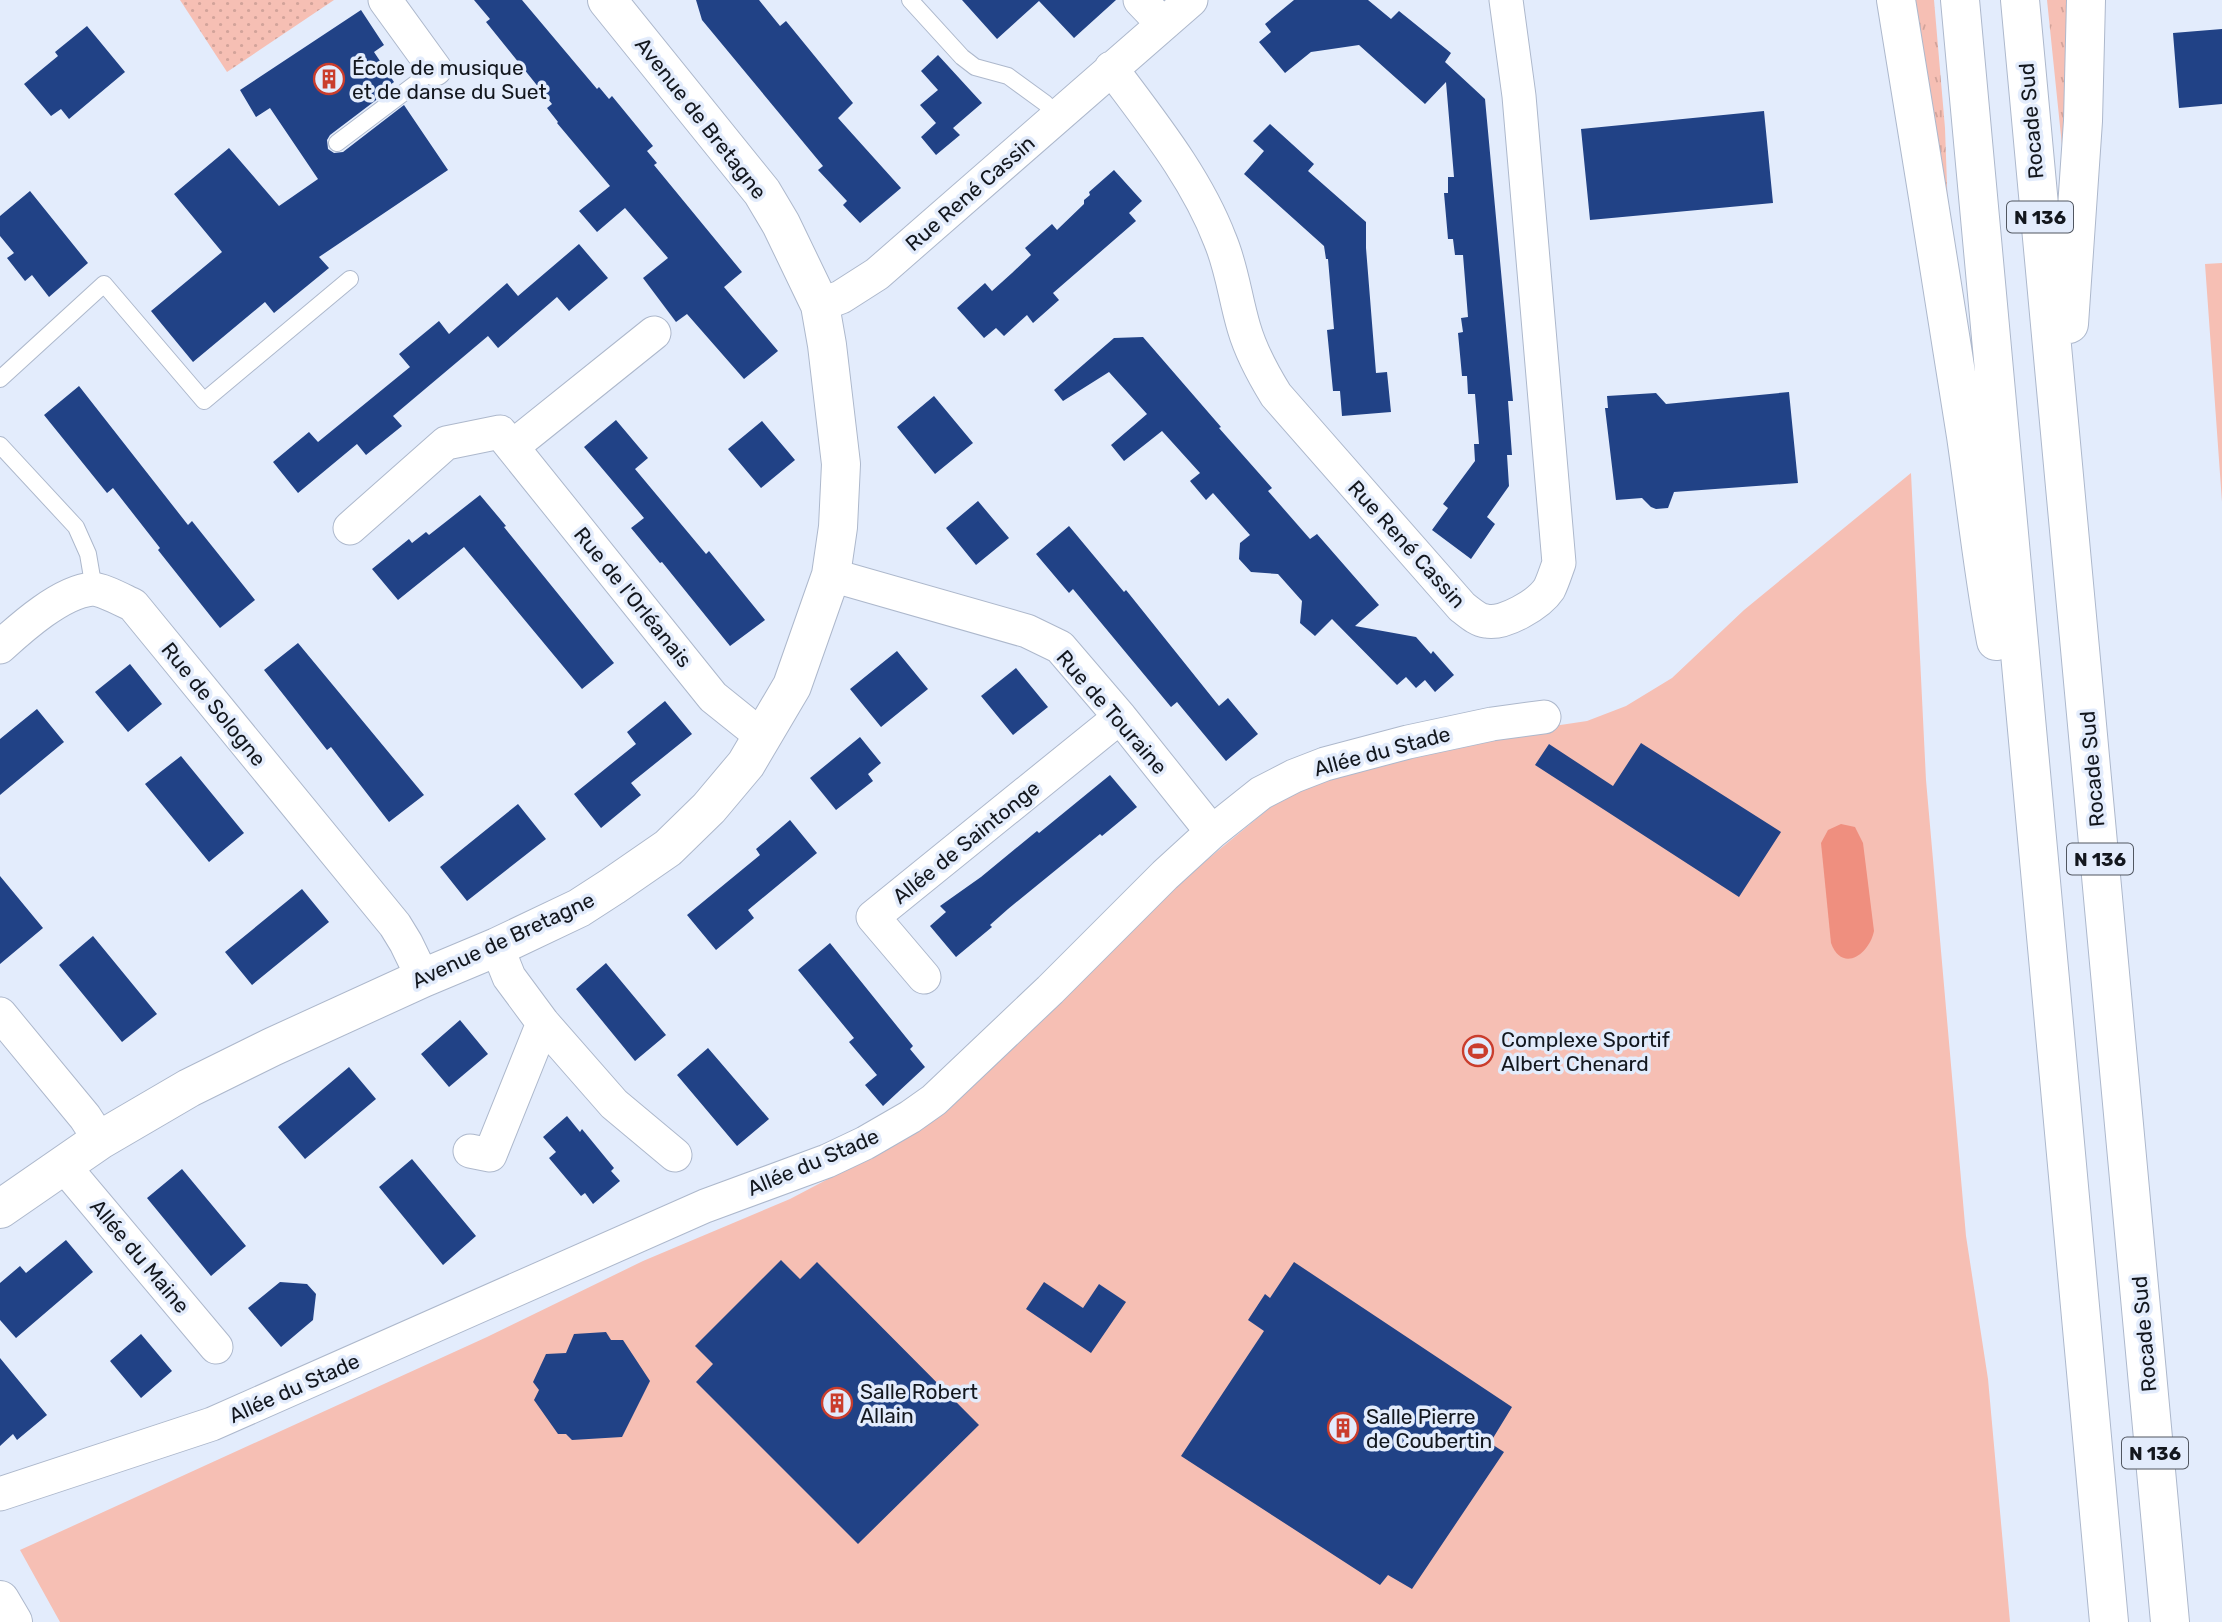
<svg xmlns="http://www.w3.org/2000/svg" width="2222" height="1622" viewBox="0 0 2222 1622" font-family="Rubik,sans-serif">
<defs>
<pattern id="grass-tufts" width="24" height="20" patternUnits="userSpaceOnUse" patternTransform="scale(1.75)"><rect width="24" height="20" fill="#f6bfb4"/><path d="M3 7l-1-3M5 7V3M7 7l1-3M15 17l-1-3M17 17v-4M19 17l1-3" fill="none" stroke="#d2a39a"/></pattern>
<pattern id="park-dots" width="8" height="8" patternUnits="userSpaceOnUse" patternTransform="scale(1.75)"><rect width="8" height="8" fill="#f6bfb4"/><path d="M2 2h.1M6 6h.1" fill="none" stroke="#d2a39a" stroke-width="1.8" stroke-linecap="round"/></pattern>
</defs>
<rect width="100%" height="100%" fill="#e3ecfc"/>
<path fill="url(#grass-tufts)" d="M1909,0H1934L1945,128L1948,213Z
M2047,0H2077L2064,165Z"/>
<path fill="url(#park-dots)" d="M180,0H334L227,72Z"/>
<path fill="#f6bfb4" d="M2222,263V502L2205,264Z
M1911,473L1926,780L1966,1236L1988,1379L2010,1622H60L20,1550L487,1337L643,1261L790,1199L866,1159L1168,892L1278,801L1315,781L1527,730L1587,721L1626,706L1672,678L1744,610Z"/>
<path fill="#ef8f7f" d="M1841,824L1855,827L1863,843L1874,931C1869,955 1842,973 1831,943L1821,843L1828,830Z"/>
<path fill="#214286" d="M474,0H522L597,89L599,87L609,99L612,96L653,146L647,151L657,163L654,165L742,272L724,287L778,351L744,379L687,314L676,322L643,278L668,258L625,208L597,232L579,211L610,186L557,123L558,122L547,108L552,104L486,22L490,19Z
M696,0H759L780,26L786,21L853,103L838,118L901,188L860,223L843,205L847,201L818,170L823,166L702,20Z
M962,0H1116L1074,38L1039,1L997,39Z
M1294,0H1368L1391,19L1399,11L1451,53L1445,62L1485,99L1513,401H1508L1512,455H1507L1509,486L1487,517L1495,524L1471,559L1432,530L1448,508L1443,504L1475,461L1474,444H1479L1475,394H1468L1467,376H1462L1458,333L1463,332L1461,318L1468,317L1463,255H1455L1453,239H1448L1444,193H1448V177H1454L1446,82L1425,104L1359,45L1311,52L1285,73L1259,42L1271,32L1265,24Z
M361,10L384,45L374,52L394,82L390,85L392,88L330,135L327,140L328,149L334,153L343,152L404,105L448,170L319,257L329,268L274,313L265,302L193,362L151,311L222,252L174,194L229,148L279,206L318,179L270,108L256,117L240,90Z
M87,26L125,72L69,119L61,109L51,116L24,84L58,56L55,52Z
M2222,29V104L2179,108L2173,33Z
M938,55L982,103L953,128L960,135L936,155L921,137L936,123L920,105L938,90L921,71Z
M1764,111L1773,203L1590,220L1581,129Z
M1270,124L1314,164L1308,171L1366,222V248L1376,373L1387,372L1391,412L1342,416L1340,391H1333L1327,330L1334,329L1328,259H1326L1324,246L1244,174L1264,151L1253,141Z
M1114,170L1142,201L1129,213L1136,221L1053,293L1059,300L1033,323L1027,315L1004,336L996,328L984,338L957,308L985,283L992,291L1012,273L1031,255L1025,248L1052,224L1057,230L1084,204V200L1090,195L1089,192Z
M30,191L88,263L49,297L32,275L25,281L7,258L14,253L0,236V216Z
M579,244L608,278L569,311L557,297L498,348L488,336L393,416L402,426L366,455L357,444L298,493L273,462L309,432L318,442L410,367L399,354L439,321L449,334L507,283L518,296Z
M1143,337L1221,427L1219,428L1272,488L1268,491L1310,539L1317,534L1379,605L1355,626L1416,637L1431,654L1433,651L1454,675L1435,692L1425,680L1416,688L1406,677L1397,685L1332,619L1315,636L1300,623L1302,601L1278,574L1251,572L1239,559L1240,543L1250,535L1213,493L1206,500L1190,481L1200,473L1162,431L1124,461L1111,445L1147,414L1109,372L1063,401L1054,390L1114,338Z
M79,386L188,525L192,521L255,600L220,628L158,550L160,548L113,488L107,493L44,415Z
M1789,392L1798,483L1674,492L1668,508L1656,509L1651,507L1642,498L1616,500L1605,408H1608L1607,396L1656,393L1666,404Z
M934,396L973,443L935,474L897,427Z
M616,420L648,458L635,469L706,554L709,551L765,620L730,646L662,562L660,563L631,528L644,518L584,447Z
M762,421L795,460L761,488L728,449Z
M480,495L506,526L504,527L614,663L582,689L464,547L398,600L372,569L409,539L412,543L426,532L429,535Z
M978,501L1009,538L976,565L946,528Z
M1069,526L1124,592L1126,590L1219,706L1228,698L1258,734L1226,761L1177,702L1171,707L1073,589L1069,593L1036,554Z
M298,643L424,795L389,822L331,747L327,750L264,670Z
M897,651L928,689L881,727L850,689Z
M130,664L162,704L128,732L95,692Z
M1016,668L1048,707L1013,735L981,696Z
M665,701L692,734L631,783L641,795L601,828L574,794L636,744L627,732Z
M37,709L64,742L0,795V739Z
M860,737L881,763L868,774L873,781L836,810L810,778Z
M1641,743L1781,832L1739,897L1535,765L1549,744L1613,786Z
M181,756L244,833L209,862L145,784Z
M1110,775L1137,807L1102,836L1100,834L1008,909L990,925L992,927L956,957L930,926L946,912L940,906L981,877L1037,831L1039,833Z
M518,804L546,839L467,901L440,867Z
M790,820L817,853L748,910L754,918L716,950L687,915L760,855L756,849Z
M0,876L43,928L0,964Z
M302,889L329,922L252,985L225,952Z
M93,936L157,1014L122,1042L59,965Z
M830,943L913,1046L910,1049L925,1067L883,1106L865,1085L877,1075L849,1042L854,1038L798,970Z
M606,963L666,1035L635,1061L576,989Z
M460,1020L488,1054L449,1087L421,1054Z
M708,1048L769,1119L737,1146L677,1075Z
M349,1067L376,1099L305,1159L278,1127Z
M567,1116L580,1132L582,1129L614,1168L611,1171L620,1181L593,1204L585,1193L581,1196L549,1158L556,1152L543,1137Z
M412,1159L476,1236L443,1265L379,1187Z
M182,1169L246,1246L211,1276L147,1198Z
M66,1240L93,1272L16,1338L0,1320V1283L20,1266L26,1273Z
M781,1260L800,1279L817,1262L979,1425L858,1544L696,1382L713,1364L695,1346Z
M1294,1262L1512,1407L1490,1443L1504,1452L1412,1589L1388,1575L1380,1585L1181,1456L1264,1331L1248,1320L1265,1294L1270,1298Z
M280,1282L307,1284L316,1294L313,1320L281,1347L248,1308Z
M1044,1282L1083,1308L1099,1284L1126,1302L1091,1353L1026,1309Z
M606,1332L611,1340H623L650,1381L622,1437L572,1440L566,1434H558L534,1400L539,1390L533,1382L546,1354L566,1353L574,1334Z
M141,1334L172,1371L141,1398L110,1361Z
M0,1358L47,1415L17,1440L13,1434L0,1446Z"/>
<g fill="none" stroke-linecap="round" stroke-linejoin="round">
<g stroke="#adb8cc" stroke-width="18">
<path id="lane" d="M910,0L962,57L975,67L1008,76L1045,103L1057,116
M337,143L435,69
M0,379L104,284L204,401L350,279
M0,445L76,527L88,554L94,589"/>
</g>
<g stroke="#adb8cc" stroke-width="35">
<path id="street" d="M385,0L435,69
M1140,0L1163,24
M1111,68C1151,122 1196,177 1220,240C1232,268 1235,298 1244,328C1251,352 1263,374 1276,395L1462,607C1469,612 1477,620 1486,621C1504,625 1539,604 1549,589C1553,581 1556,571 1559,563L1519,96L1506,0
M820,305L841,297L877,274L1191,0
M512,447L654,333
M350,528L446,443L500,432L713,697L763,737
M831,575L1027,631L1060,647L1120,717L1212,832
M0,647C22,627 61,592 92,589C102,589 124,601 133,605L395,925L406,943L423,978
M497,947L509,977L543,1023L614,1104L675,1155
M924,977L873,917L1120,717
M0,1014L85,1117L100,1140
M470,1151L490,1155L543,1023
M63,1165L216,1347
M0,1494L212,1424L705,1206L827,1161L865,1143L910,1117L934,1100L1050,990L1165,875L1212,832L1261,793L1294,776L1325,764L1408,742L1492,724L1544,717"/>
</g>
<g stroke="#adb8cc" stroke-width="40">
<path id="secondary" d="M0,1209L100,1140L189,1088L272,1047L423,978L497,947L579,908L613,886L668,848L709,808L746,764L792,686L831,575L838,527L841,464L827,345L820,305L781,224L762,192L607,0
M0,1600L13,1622"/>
</g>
<g stroke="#adb8cc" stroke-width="40">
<path id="highway" d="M1896,0C1920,145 1943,291 1966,436C1976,504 1983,573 1996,641
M1960,0L2109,1622
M2020,0L2170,1622
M2069,324L2083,121L2086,0"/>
</g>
<use href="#lane" stroke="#fff" stroke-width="16"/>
<use href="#street" stroke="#fff" stroke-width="33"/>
<use href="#secondary" stroke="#fff" stroke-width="38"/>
<use href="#highway" stroke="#fff" stroke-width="38"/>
</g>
<defs>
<g id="building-ring" transform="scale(1.575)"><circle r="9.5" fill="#e3ecfc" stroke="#ca3d2c" stroke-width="1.5"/><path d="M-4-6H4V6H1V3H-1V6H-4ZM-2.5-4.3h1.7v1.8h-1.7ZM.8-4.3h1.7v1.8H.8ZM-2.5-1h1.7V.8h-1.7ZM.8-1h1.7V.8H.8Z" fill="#ca3d2c"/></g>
<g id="stadium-ring" transform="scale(1.575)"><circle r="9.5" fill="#e3ecfc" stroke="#ca3d2c" stroke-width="1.5"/><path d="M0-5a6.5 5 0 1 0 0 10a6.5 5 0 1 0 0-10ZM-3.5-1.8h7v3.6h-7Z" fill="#ca3d2c"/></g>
</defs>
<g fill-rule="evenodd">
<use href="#building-ring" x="329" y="79"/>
<use href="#stadium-ring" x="1478" y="1051"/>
<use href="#building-ring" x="837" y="1403"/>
<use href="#building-ring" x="1343" y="1428"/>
</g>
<g text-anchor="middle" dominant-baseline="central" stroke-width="7" stroke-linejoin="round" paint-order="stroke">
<g fill="#e3ecfc" stroke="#515761" stroke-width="2">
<rect x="2007" y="201.5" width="66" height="31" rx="5"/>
<rect x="2067" y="843.5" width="66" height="31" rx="5"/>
<rect x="2122" y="1437.5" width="66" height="31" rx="5"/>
</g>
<g font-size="19" font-weight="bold" fill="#13171e">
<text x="2040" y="217">N 136</text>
<text x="2100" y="859">N 136</text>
<text x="2155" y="1453">N 136</text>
</g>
<g font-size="21" fill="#13171e" stroke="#e3ecfc" text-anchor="start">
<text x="352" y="67">École de musique<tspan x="352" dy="24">et de danse du Suet</tspan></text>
<text x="1501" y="1039">Complexe Sportif<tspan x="1501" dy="24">Albert Chenard</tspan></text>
<text x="860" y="1391">Salle Robert<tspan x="860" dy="24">Allain</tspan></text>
<text x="1366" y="1416">Salle Pierre<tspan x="1366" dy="24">de Coubertin</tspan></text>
</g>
<g font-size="21" fill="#13171e" stroke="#e3ecfc">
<text transform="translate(701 118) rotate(52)">Avenue de Bretagne</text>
<text transform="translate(2031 121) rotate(-95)">Rocade Sud</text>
<text transform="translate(970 193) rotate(-41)">Rue René Cassin</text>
<text transform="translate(1407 544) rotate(48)">Rue René Cassin</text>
<text transform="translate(633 597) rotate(51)">Rue de l'Orléanais</text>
<text transform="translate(214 704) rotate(51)">Rue de Sologne</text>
<text transform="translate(1112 712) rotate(49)">Rue de Touraine</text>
<text transform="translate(1382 751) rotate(-15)">Allée du Stade</text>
<text transform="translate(2092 769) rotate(-95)">Rocade Sud</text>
<text transform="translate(966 842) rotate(-39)">Allée de Saintonge</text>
<text transform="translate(503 940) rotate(-25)">Avenue de Bretagne</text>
<text transform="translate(813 1162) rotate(-23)">Allée du Stade</text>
<text transform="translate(140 1256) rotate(50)">Allée du Maine</text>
<text transform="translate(2144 1334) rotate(-95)">Rocade Sud</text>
<text transform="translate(294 1388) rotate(-24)">Allée du Stade</text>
</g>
</g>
</svg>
